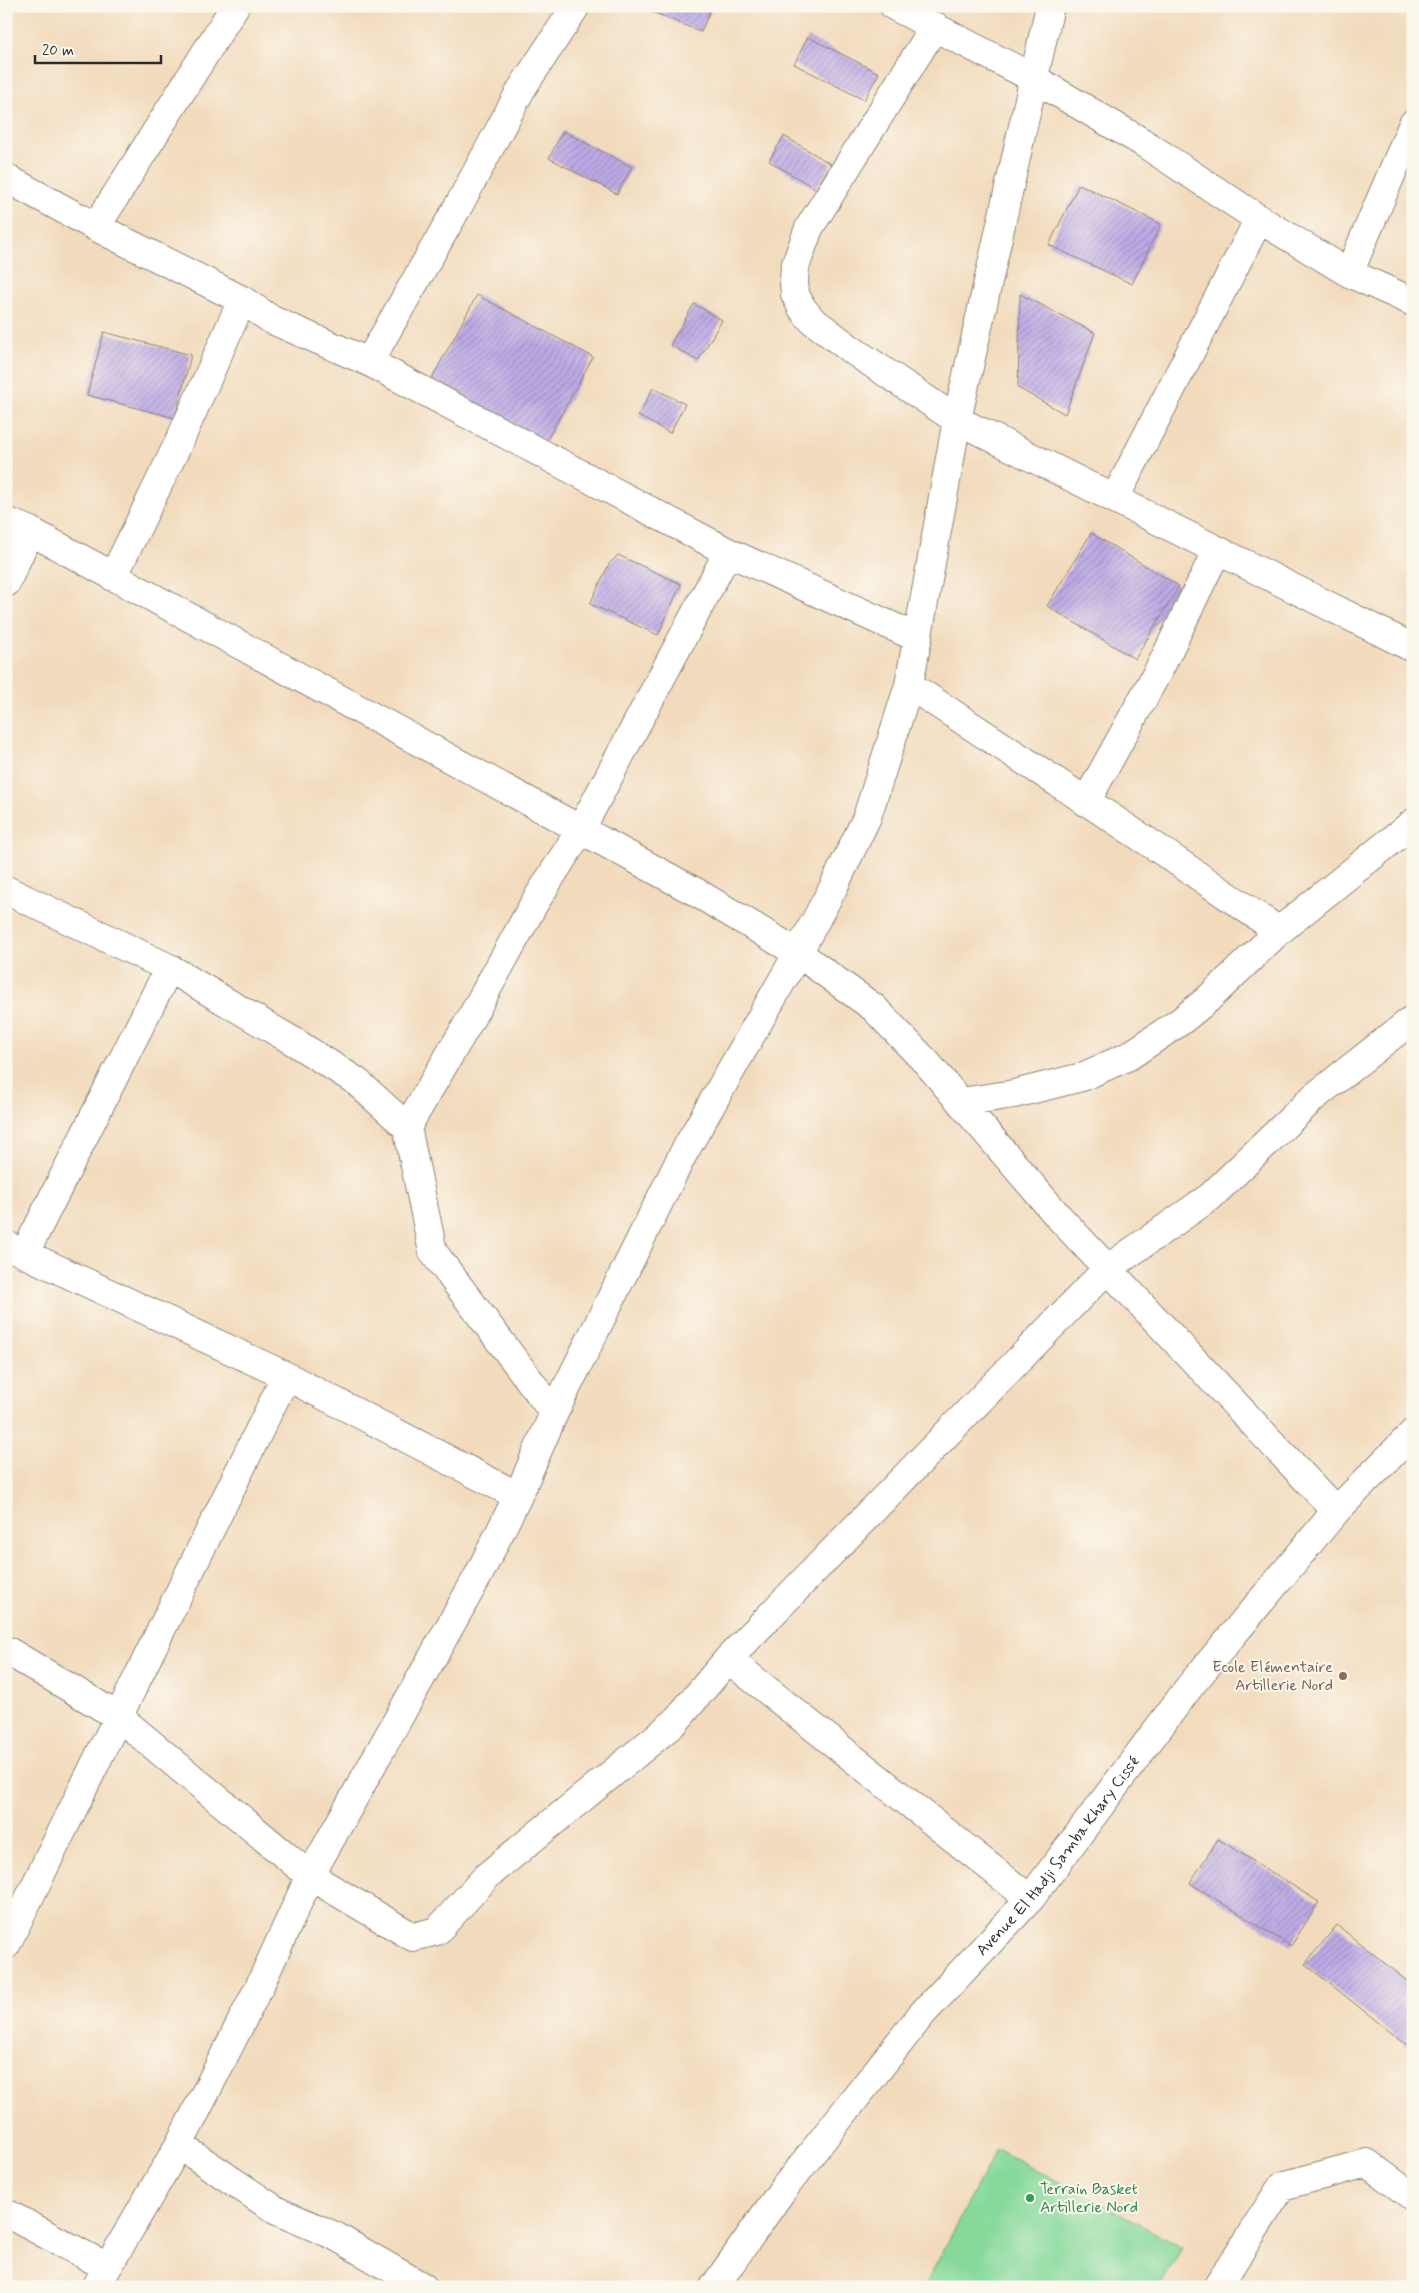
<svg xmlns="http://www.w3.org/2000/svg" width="1419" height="2293" viewBox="0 0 1419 2293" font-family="Mynerve,sans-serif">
<defs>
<pattern id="building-hatch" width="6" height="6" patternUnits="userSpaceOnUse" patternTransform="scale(1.25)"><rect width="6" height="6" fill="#beabe6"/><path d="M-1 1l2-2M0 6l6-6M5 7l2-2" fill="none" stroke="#9b8bbb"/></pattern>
</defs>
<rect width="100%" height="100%" fill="#fbf7ec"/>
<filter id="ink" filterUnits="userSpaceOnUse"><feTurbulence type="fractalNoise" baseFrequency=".02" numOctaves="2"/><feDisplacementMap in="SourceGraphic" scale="10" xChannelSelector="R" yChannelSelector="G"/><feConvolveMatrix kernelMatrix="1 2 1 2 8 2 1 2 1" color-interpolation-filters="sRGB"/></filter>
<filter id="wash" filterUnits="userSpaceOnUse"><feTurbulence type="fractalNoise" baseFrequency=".0096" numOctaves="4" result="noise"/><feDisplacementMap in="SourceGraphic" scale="20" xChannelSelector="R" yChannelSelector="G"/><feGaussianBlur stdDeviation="1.12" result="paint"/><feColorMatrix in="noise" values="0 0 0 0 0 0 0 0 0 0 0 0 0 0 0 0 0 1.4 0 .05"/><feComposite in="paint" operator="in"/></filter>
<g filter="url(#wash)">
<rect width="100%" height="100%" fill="#f2dbbd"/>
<path fill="#86d99b" stroke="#588263" d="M997,2149L1182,2247L1160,2287H924Z"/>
<g id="blocks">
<path fill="url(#building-hatch)" d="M638,6H712L701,32Z
M808,37L879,73L864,100L794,64Z
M563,131L632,167L617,194L549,158Z
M784,136L831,164L816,189L769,161Z
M1079,184L1161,224L1132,284L1049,245Z
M1020,294L1095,333L1065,414L1018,388Z
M477,295L593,357L546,442L431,380Z
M694,304L722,320L698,361L670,345Z
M104,332L191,355L175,418L87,395Z
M653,388L685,404L670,433L638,416Z
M1091,533L1179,586L1135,659L1047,606Z
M618,555L681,584L658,635L590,604L609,564Z
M1218,1839L1319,1902L1291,1946L1190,1883Z
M1337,1925L1413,1986V2050L1305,1964Z"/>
</g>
</g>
<g filter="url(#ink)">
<use href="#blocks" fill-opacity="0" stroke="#8e8374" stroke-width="1"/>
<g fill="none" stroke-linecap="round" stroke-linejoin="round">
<g stroke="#8e8374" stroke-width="30">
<path id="street" d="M894,6L1033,78L1142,142L1259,219L1349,273L1413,302
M935,26L809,228L795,267L794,281L795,294L802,308L812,320L849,348L957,420L1413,648
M6,178L96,227L242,300L272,320L369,362L728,552L918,638
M96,227L235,6
M1349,273L1413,124
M369,362L460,203L522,88L576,6
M1115,498L1259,219
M6,521L30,531L694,891L798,953L874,1008L927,1063L1057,1215L1336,1511
M113,577L180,440L242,300
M6,583L30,531
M909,685L1159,849L1279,931
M1086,802L1162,664L1217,550
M6,890L169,968L296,1043L356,1081L407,1127L433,1252L554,1413
M961,1102L1014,1094L1082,1077L1129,1056L1181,1021L1208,999L1279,931L1413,823
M407,1127L466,1027L535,902L581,829L728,552
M6,1245L286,1376L518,1496
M25,1253L169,968
M6,1650L119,1717L310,1876L413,1937L437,1931L487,1876L675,1722L728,1659L1107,1269L1210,1197L1314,1097L1413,1019
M728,1659L1030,1899
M6,1945L286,1376
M179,2145L277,2211L335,2236L423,2287
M6,2213L107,2267
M96,2287L179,2145L260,1985L310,1876L478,1576L518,1496L554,1413L683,1154L798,953L833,888L867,817L909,685L957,420L1050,6
M1217,2287L1282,2186L1367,2163L1413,2197"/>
</g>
<g stroke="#8e8374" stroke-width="30">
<g id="secondary">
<path id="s1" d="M714,2287L781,2192L922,2014L1030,1899L1190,1686L1336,1511L1413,1433"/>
</g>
</g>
<use href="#street" stroke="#fff" stroke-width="28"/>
<use href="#secondary" stroke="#fff" stroke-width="28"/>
</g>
</g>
<circle fill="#8d6e63" stroke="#fbf7ec" stroke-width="2" cx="1343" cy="1676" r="5"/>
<circle fill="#2e9e5b" stroke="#fbf7ec" stroke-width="2" cx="1030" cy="2198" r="5"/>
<g text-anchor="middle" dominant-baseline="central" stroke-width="4" stroke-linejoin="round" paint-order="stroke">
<g font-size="16" fill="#785e54" stroke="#fbf7ec" text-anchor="end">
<text x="1333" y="1667">Ecole Elémentaire<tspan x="1333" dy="18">Artillerie Nord</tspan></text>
</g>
<g font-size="16" fill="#2b2b2b" stroke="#fbf7ec">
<text stroke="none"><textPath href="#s1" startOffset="552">Avenue El Hadji Samba Khary Cissé</textPath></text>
</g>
<g font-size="16" fill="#27864d" stroke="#fbf7ec" text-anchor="start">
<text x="1040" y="2189">Terrain Basket<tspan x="1040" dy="18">Artillerie Nord</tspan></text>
</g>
</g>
<rect width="1419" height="2293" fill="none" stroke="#fbf7ec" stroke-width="25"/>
<path d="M35 55v8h126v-8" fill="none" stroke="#2b2b2b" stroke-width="2.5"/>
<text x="42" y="55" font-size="15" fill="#2b2b2b" stroke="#fbf7ec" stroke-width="4" paint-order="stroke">20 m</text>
</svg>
